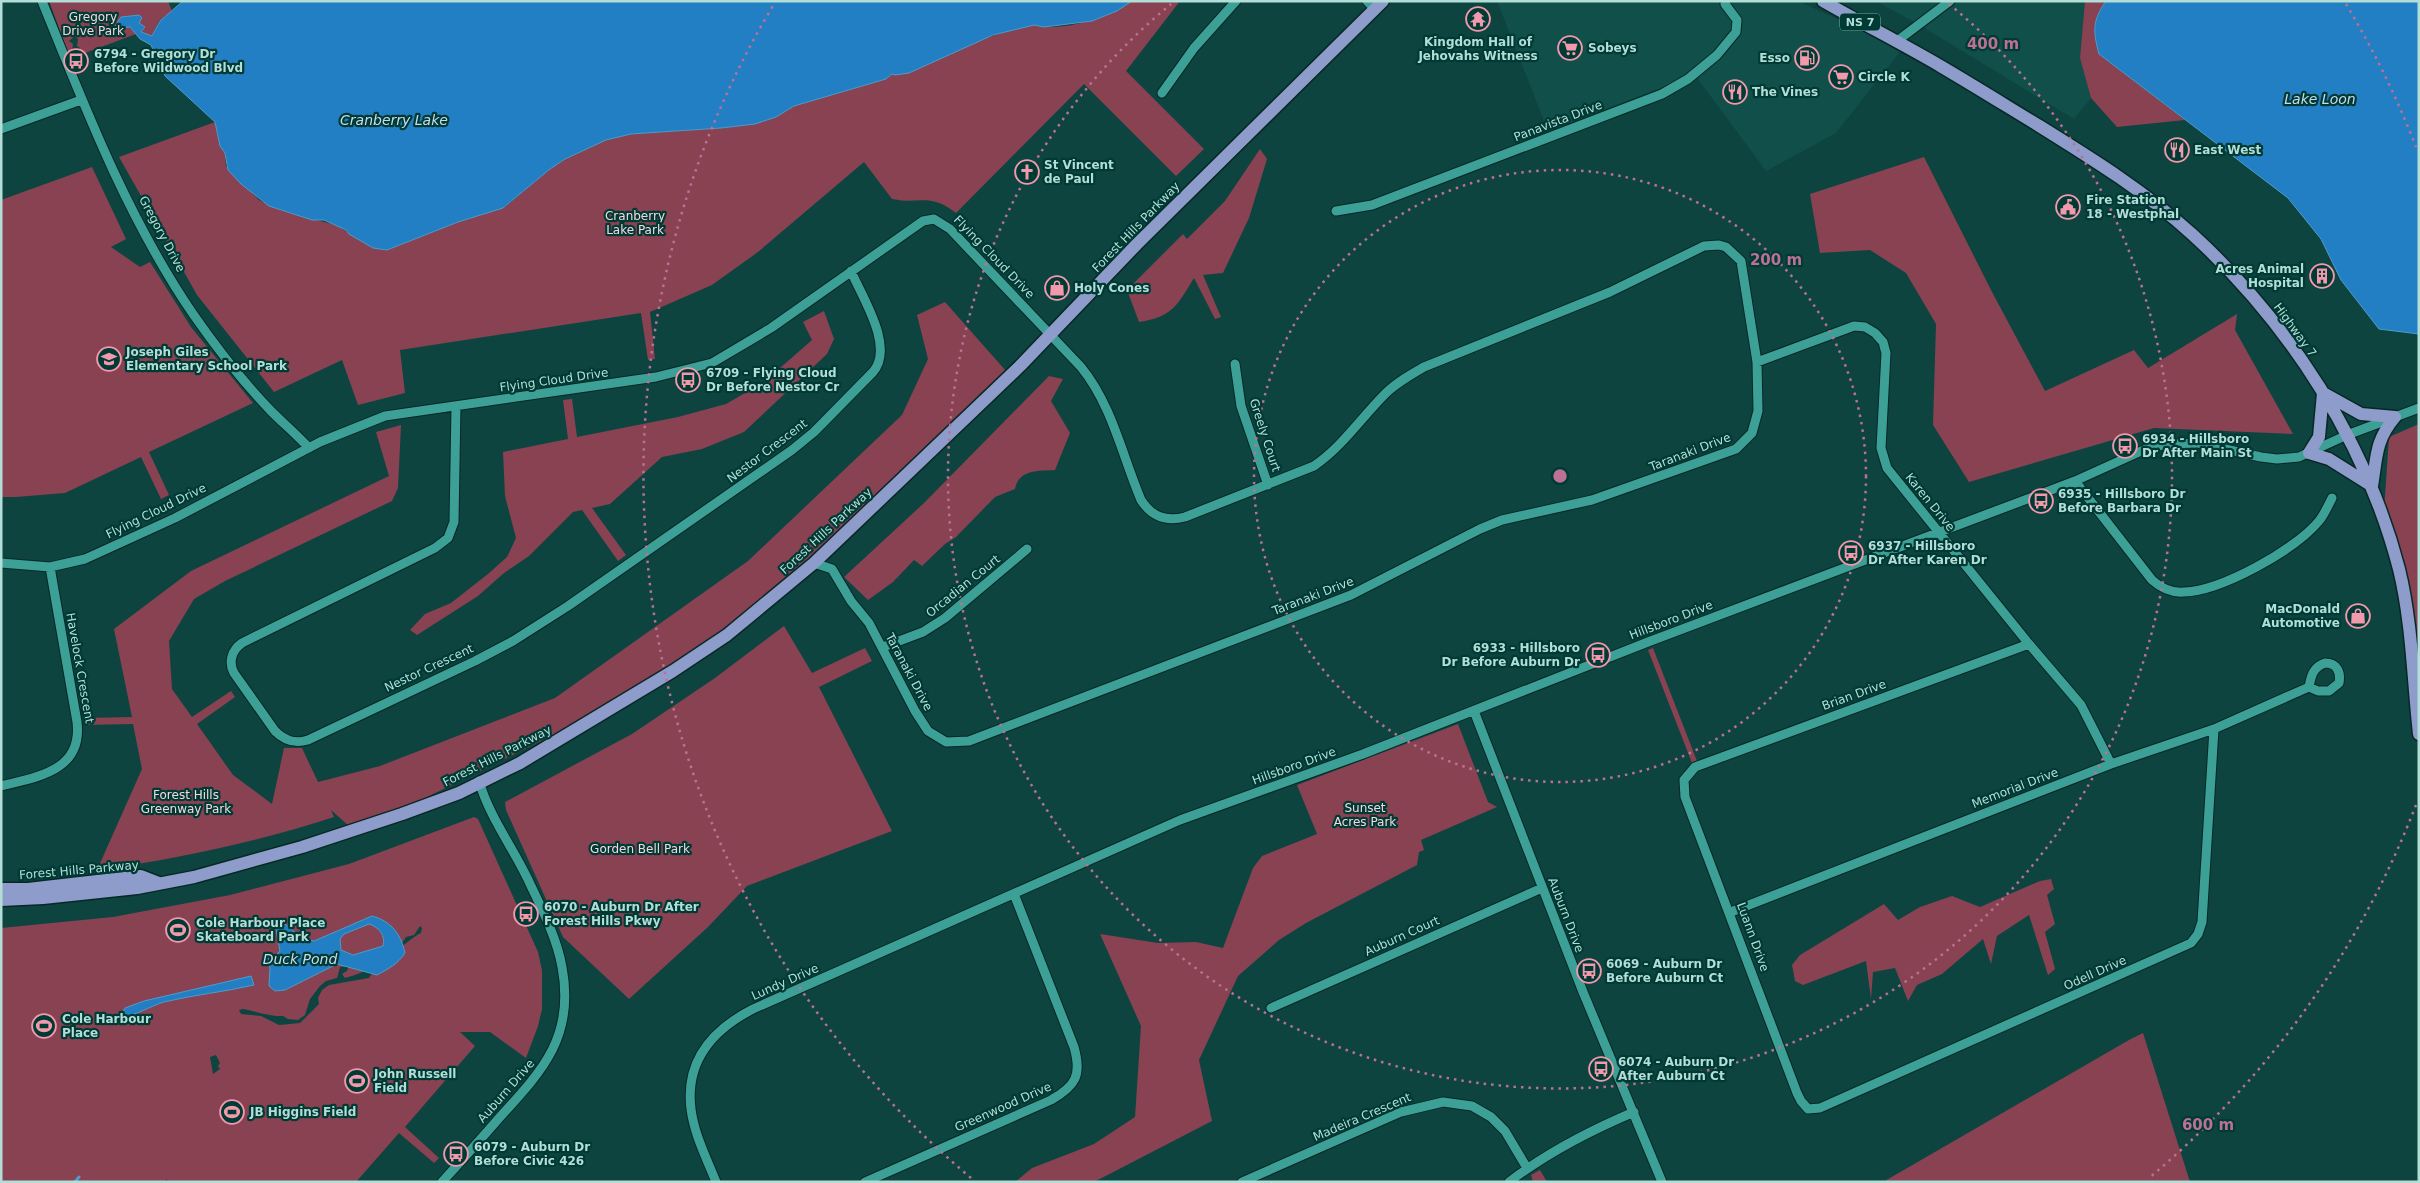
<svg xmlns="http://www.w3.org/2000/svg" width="2420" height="1183" viewBox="0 0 2420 1183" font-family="'DejaVu Sans',sans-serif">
<rect width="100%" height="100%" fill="#0d4440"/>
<path fill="#11504a" d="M1497,1H1798L1902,49L1836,133L1766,171L1692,71L1679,81L1548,131Z
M1876,1H2085L2080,58L2091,98L2074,119L1918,24Z"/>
<path fill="#884252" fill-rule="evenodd" d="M49,1H168L172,11L159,21L152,36L141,32L145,27L139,23L141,19L138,15L121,17L116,28C125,25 130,25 136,34L77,56L80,48L77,46L78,39L75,36L69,41L73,44L72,51L75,56L70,58Z
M1132,1H1180L1126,71L1204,149L1176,176L1084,84L956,213C928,192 921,205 892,199L864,162L758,252L712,285L650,312L655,359L648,360L641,313L400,350L405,393L358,405L342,360L274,392L197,295L119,157L215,122L220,146L225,153L226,166L259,200L275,208L297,215L336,225L373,248L387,250L458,222L505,207L550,169L565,159L606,140L631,134L721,128L755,124L776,117L794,106L886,79L893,73L904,74C946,56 988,33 1033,25C1038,25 1041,27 1045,27C1075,28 1106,18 1132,1Z
M2085,1H2106L2099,12V54L2185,120L2117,127L2091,98L2080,58Z
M1260,149L1267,159L1249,218L1223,273L1203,275L1221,317L1215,319L1194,278C1177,306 1172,317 1139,322L1127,290L1183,234L1187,239L1225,201Z
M1924,157L1992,292L2045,391L2134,350L2148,368L2237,314L2235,330L2293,434L2154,428L1969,482L1933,425L1936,324L1906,273L1870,250L1820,253L1810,194Z
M92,167L126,239L111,247L140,267L150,262L191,327L253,403L149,452L169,495L161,499L141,457L65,493L16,497H1V200Z
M945,302L1006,371L858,517L741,619L616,704L411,805L350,827L331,810L334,817C257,842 177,859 97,870L142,769L133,724L84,725V718L132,717L114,629L191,571L389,476L376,432L401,425L398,488L392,501L225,581L194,599L169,641L172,689L192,717L231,691L235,697L197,724L233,775L272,804L284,748H302L318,782L380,766L555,698L748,561L902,415L928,359L917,315Z
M824,311L834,339L827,354L744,432L702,449L662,457L610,504L592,508L626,555L618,561L582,510L573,512L529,556L504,573L478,596L417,635L410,630L425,614L451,603L488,574L507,557L516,538L505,496L503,452L568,439L563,400L572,399L577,437L678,417L726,404L764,382L812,340L803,322Z
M1049,376L1063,379L1051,401L1070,433L1055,470C1038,471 1019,469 1015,489L995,497L956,537L945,544L922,566L914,560L893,582L868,600L844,577L924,503Z
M2419,424V672L2384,511L2389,437Z
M784,626L812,673L865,648L872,661L819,687L892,831L747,886L708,927L629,999L563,937L506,810L505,802L632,734L715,678Z
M1653,648L1697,761L1692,763L1648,650Z
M1458,724L1488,802L1497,807L1421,840L1424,850L1419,852L1417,865L1306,923L1279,940L1238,976L1199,1060L1212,1121L1094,1182H1015L1032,1168L1094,1144L1135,1117L1141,1026L1100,934L1158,943L1196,942L1223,948L1253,868L1262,856L1317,834L1297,785Z
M474,817L478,819L538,952L542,970V1009L538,1026L526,1058L490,1032H460L475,1046L405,1127L439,1158L434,1163L399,1133L356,1182H167V1179L164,1182H1V928L113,917L230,895L349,864ZM420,926L422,928L421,933C414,935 373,970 369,978L329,985L322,990L318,998L319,1004L300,1023L279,1025L261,1016L241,1014L239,1010L243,1009C254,1011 272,1017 283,1016L288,1019L298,1020L305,1015L310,999L320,986L326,981L337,978L340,967L349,966L347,971L342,974L345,978C368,972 394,958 406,937L414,935ZM216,1055L220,1063L218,1066L220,1069L213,1074L210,1057Z
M2051,879L2054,889L2047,895L2055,924L2045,932L2055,969L2048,975L2029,915L1997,936L1991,964L1983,939L1942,974L1917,985L1908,1001L1895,968L1873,972L1871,999L1866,961L1803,985L1795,981L1792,965L1800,955L1884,904L1898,920L1920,907L1952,896L1980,907L2040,881Z
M2143,1033L2190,1182H1883L2129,1040Z
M1540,1170L1547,1182H1533L1531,1175Z"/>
<path fill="#237fc3" stroke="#4e9cc9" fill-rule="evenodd" d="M183,1H1132L1117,11L1092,21L1044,27L1034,25L993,35L909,73L895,75L892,74L886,79L794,106L776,117L755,124L721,128L631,134L606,140L565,159L550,169L503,208L458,222L387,250L373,248L349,234L346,230L324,220H312L269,206L241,184L228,170L225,153L220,146L215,122L165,76L151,45L140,39L130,27L114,28L121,17L139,15L142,18L139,23L145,27L141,32L152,36L160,21Z
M2106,1H2419V334L2379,329L2341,280L2321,239L2288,198L2099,54C2093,31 2092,21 2106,1Z
M372,916C391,921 401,934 405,953C398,964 388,969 377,975L337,964L285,990L275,991L269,986L270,968L266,959L275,956L280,951L276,929L279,925L285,924L302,938L314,941ZM369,924C379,927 386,936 383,946L353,955L341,950L340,939L344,934Z
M251,976L254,985C224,992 193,995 164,1002C150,1006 134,1017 120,1017L125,1008L144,1001Z"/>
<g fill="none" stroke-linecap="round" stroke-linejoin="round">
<path stroke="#4e9cc9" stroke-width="3" d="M75,1182L79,1177"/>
<g stroke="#082825" stroke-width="11">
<path id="minor" d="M42,1C85,108 128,219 193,314C216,347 243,382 271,411C284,424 297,435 309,448
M1367,1L1375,9
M1897,41L1950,1
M1162,93L1194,48L1236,1
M1,129L81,100
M1336,211L1372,205L1662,94L1688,79L1717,55L1736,32L1737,20L1725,4L1726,1
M1757,362L1854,326L1865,327L1875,333L1883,342L1886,353L1881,448L1887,468L2029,644L2081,705L2111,764
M1235,364L1241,406L1268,485
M456,406L454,522L448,538L435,548L242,643C232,650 228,662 234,673L275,731C285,741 295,744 308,740L475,661L513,641L568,606L792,450L814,432L873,372C895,347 862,297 851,271
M2075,481L2152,580C2161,588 2172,593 2184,592C2221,591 2295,550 2319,521C2324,515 2328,506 2332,498
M1,563L50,567L85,559L175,518L320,442L385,416L656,377L712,363L771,328L923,221L934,219L950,229L1081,367C1112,405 1122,455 1141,500C1152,517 1166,522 1185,517L1314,466C1342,447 1361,418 1385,394C1396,383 1410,375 1424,367L1610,292L1704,246L1719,245L1726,247L1741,261L1757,362L1758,411L1752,433L1736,449L1592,500L1502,520L1480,529L1351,595L969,741L946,742L928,731L915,711L869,623L851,601L832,569L814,563
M2029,644L1695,767L1684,780L1685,797L1797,1093L1801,1101L1808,1109L1820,1108L2191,943L2198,934L2202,922L2214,729
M883,647L923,632L945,618L1027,549
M2325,663C2337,663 2341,672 2339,683L2329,691H2318L2309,687C2311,676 2313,667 2325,663Z
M1474,711L1583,992L1662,1182
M1,786C37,777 83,771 77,722L50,567
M1731,912L2111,764L2214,729L2309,687
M1271,1008L1542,888
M442,1182C462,1160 481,1139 500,1117C543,1070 575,1036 562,967C557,939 543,911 531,886C515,850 490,819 479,781
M716,1182C707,1159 694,1134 691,1109C685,1061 712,1030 753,1009L1180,820L1363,754L1648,642L2075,481L2148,448L2169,444L2198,443L2261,457L2277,459L2299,457L2347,435L2419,408
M865,1182L1051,1100C1076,1086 1082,1075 1074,1047L1014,894
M1242,1182L1401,1112L1443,1102L1472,1106L1491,1117L1505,1131L1527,1168
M1509,1182C1548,1152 1589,1131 1634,1112"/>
</g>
<g stroke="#082825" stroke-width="15">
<path id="major" d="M1823,1C1863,24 1903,44 1942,67C1976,87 2008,107 2041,127C2094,160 2147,193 2193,235C2290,324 2366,442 2399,569C2412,622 2413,680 2419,734
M2323,393L2319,437L2309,453L2329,459L2372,486
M2325,394L2361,414L2395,417
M2372,486C2377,456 2375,441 2395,417
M1,889H28L141,876L159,883
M1,900L43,898L137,888L194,877L302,847L402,814L459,793L520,763L673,671L727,635L814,563L1020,366L1137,244L1383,1"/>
</g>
<use href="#minor" stroke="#3da096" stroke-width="9"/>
<use href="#major" stroke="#8d9cca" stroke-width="12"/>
</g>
<g fill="none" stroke="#bb7193" stroke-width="2.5" stroke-dasharray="2.5 5">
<circle cx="1560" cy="476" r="306"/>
<path d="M1949 4A612 612 0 1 1 1171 4"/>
<path d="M2416 805A917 917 0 0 1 2149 1178M971 1178A917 917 0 0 1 774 4M2346 4A917 917 0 0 1 2416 147"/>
</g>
<defs>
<g id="temple-ring" transform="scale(1.25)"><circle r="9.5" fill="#003a35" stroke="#f29aac" stroke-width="1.5"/><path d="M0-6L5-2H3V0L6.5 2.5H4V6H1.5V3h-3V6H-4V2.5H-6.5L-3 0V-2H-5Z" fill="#f29aac"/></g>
<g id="supermarket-ring" transform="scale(1.25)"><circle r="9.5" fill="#003a35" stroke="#f29aac" stroke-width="1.5"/><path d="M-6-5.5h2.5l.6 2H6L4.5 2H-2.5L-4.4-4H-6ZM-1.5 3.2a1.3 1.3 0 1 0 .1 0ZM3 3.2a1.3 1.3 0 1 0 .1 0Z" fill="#f29aac"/></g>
<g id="fuel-ring" transform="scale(1.25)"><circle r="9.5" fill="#003a35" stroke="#f29aac" stroke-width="1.5"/><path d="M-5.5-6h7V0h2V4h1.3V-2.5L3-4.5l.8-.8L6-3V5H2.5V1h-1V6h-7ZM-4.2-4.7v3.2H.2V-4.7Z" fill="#f29aac"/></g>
<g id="bus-ring" transform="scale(1.25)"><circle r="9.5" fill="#003a35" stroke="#f29aac" stroke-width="1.5"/><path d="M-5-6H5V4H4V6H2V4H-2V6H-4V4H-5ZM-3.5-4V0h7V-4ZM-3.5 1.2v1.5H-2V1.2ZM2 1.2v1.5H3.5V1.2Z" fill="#f29aac"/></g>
<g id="restaurant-ring" transform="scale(1.25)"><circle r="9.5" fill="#003a35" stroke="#f29aac" stroke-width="1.5"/><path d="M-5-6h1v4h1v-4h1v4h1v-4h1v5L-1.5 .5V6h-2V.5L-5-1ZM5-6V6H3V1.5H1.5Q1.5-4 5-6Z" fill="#f29aac"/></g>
<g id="church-ring" transform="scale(1.25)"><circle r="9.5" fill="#003a35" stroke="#f29aac" stroke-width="1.5"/><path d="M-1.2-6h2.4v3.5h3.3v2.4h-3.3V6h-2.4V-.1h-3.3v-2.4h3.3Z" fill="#f29aac"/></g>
<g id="civic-ring" transform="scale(1.25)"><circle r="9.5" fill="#003a35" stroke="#f29aac" stroke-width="1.5"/><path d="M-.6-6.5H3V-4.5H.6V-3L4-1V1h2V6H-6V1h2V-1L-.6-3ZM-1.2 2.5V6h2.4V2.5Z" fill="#f29aac"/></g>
<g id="building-ring" transform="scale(1.25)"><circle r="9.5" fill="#003a35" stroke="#f29aac" stroke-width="1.5"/><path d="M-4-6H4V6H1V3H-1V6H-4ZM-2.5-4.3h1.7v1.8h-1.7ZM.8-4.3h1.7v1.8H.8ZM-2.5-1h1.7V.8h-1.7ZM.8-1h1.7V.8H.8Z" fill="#f29aac"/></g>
<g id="shop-ring" transform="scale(1.25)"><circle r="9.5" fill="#003a35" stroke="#f29aac" stroke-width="1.5"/><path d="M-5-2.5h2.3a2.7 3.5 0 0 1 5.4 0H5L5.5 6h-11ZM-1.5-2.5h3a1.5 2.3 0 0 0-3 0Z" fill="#f29aac"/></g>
<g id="school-ring" transform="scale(1.25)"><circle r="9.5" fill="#003a35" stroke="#f29aac" stroke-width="1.5"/><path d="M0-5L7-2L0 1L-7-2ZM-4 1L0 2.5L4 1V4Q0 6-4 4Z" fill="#f29aac"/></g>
<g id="stadium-ring" transform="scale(1.25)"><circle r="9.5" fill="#003a35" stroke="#f29aac" stroke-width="1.5"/><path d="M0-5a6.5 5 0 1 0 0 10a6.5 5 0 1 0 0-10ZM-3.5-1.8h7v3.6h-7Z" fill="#f29aac"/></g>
</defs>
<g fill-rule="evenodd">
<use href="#temple-ring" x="1478" y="19"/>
<use href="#supermarket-ring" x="1570" y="48"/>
<use href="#fuel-ring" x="1807" y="58"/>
<use href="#bus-ring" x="76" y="61"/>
<use href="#supermarket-ring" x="1841" y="77"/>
<use href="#restaurant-ring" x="1735" y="92"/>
<use href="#restaurant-ring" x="2177" y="150"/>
<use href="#church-ring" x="1027" y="172"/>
<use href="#civic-ring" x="2068" y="207"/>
<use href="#building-ring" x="2322" y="276"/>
<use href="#shop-ring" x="1057" y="288"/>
<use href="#school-ring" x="109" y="359"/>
<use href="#bus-ring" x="688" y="380"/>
<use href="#bus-ring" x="2125" y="446"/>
<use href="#bus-ring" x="2041" y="501"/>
<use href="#bus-ring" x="1851" y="553"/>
<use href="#shop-ring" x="2358" y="616"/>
<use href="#bus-ring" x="1598" y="655"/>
<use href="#bus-ring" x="526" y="914"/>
<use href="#stadium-ring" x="178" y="930"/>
<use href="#bus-ring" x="1589" y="971"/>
<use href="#stadium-ring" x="44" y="1026"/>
<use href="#bus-ring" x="1601" y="1069"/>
<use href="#stadium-ring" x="357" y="1081"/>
<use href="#stadium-ring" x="232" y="1112"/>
<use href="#bus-ring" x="456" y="1154"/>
</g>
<g text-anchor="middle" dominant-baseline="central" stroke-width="4.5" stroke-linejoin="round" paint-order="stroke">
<rect fill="#003a35" stroke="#7dada7" stroke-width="1" x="1840" y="13.5" width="40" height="17" rx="4"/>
<g font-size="11" font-weight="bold" fill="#b3ded8">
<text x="1860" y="22">NS 7</text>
</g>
<g font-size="12" fill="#f5d8dd" stroke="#003a35">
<text x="93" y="17">Gregory<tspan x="93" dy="14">Drive Park</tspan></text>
<text x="635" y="216">Cranberry<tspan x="635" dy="14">Lake Park</tspan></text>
<text x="186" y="795">Forest Hills<tspan x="186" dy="14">Greenway Park</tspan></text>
<text x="1365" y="808">Sunset<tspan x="1365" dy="14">Acres Park</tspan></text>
<text x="640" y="849">Gorden Bell Park</text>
</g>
<g font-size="12" font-weight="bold" fill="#b3ded8" stroke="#003a35" text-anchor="start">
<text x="1478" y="42" text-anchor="middle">Kingdom Hall of<tspan x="1478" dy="14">Jehovahs Witness</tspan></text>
<text x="1588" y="48">Sobeys</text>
<text x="94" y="54">6794 - Gregory Dr<tspan x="94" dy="14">Before Wildwood Blvd</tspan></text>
<text x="1790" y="58" text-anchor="end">Esso</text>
<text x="1858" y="77">Circle K</text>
<text x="1752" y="92">The Vines</text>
<text x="2194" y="150">East West</text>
<text x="1044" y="165">St Vincent<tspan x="1044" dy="14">de Paul</tspan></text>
<text x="2086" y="200">Fire Station<tspan x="2086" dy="14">18 - Westphal</tspan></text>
<text x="2304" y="269" text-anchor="end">Acres Animal<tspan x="2304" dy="14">Hospital</tspan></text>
<text x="1074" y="288">Holy Cones</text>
<text x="126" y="352">Joseph Giles<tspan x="126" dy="14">Elementary School Park</tspan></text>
<text x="706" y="373">6709 - Flying Cloud<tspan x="706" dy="14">Dr Before Nestor Cr</tspan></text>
<text x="2142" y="439">6934 - Hillsboro<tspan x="2142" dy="14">Dr After Main St</tspan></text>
<text x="2058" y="494">6935 - Hillsboro Dr<tspan x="2058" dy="14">Before Barbara Dr</tspan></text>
<text x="1868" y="546">6937 - Hillsboro<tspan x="1868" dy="14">Dr After Karen Dr</tspan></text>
<text x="2340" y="609" text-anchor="end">MacDonald<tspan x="2340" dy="14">Automotive</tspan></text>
<text x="1580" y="648" text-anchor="end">6933 - Hillsboro<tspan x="1580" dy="14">Dr Before Auburn Dr</tspan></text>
<text x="544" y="907">6070 - Auburn Dr After<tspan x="544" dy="14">Forest Hills Pkwy</tspan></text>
<text x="196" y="923">Cole Harbour Place<tspan x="196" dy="14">Skateboard Park</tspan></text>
<text x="1606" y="964">6069 - Auburn Dr<tspan x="1606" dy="14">Before Auburn Ct</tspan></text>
<text x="62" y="1019">Cole Harbour<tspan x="62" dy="14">Place</tspan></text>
<text x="1618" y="1062">6074 - Auburn Dr<tspan x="1618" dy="14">After Auburn Ct</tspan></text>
<text x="374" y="1074">John Russell<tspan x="374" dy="14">Field</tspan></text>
<text x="250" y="1112">JB Higgins Field</text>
<text x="474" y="1147">6079 - Auburn Dr<tspan x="474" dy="14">Before Civic 426</tspan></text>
</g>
<g font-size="12" fill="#b3ded8" stroke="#003a35">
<text transform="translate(1558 121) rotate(-21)">Panavista Drive</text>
<text transform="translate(1136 227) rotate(-46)">Forest Hills Parkway</text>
<text transform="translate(162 234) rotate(62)">Gregory Drive</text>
<text transform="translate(994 257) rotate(46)">Flying Cloud Drive</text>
<text transform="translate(2295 330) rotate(54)">Highway 7</text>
<text transform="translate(554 380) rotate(-8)">Flying Cloud Drive</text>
<text transform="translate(1265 435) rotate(72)">Greely Court</text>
<text transform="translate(767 451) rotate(-37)">Nestor Crescent</text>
<text transform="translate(1690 452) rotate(-21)">Taranaki Drive</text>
<text transform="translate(1930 502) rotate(51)">Karen Drive</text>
<text transform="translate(156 511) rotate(-26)">Flying Cloud Drive</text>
<text transform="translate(826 531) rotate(-43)">Forest Hills Parkway</text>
<text transform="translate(963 586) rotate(-39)">Orcadian Court</text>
<text transform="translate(1313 596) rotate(-21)">Taranaki Drive</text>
<text transform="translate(1671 620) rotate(-21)">Hillsboro Drive</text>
<text transform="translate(80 668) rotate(80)">Havelock Crescent</text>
<text transform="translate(429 668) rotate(-25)">Nestor Crescent</text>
<text transform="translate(909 672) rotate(62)">Taranaki Drive</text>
<text transform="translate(1854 695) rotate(-20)">Brian Drive</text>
<text transform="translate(497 756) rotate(-27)">Forest Hills Parkway</text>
<text transform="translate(1294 766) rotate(-20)">Hillsboro Drive</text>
<text transform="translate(2015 788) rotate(-21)">Memorial Drive</text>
<text transform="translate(79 870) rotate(-5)">Forest Hills Parkway</text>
<text transform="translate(1566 915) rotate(69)">Auburn Drive</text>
<text transform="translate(1402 936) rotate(-24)">Auburn Court</text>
<text transform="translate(1753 937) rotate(70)">Luann Drive</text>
<text transform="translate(2095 973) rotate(-24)">Odell Drive</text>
<text transform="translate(785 982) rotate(-24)">Lundy Drive</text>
<text transform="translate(506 1091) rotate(-49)">Auburn Drive</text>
<text transform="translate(1003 1107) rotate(-24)">Greenwood Drive</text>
<text transform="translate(1362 1117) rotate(-23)">Madeira Crescent</text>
</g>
<g font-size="14" font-style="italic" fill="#c7dbed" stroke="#003a35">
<text x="2320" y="99">Lake Loon</text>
<text x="394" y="120">Cranberry Lake</text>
<text x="300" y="959">Duck Pond</text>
</g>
</g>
<circle cx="1560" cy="476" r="8" fill="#bb7193" stroke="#003a35" stroke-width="2.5"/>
<g font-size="15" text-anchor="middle" font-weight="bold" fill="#bb7193" stroke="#003a35" stroke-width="4.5" stroke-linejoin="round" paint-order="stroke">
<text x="1993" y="49">400 m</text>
<text x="1776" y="265">200 m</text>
<text x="2208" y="1130">600 m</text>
</g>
<rect width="2420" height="1183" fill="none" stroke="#b3ded8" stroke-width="5"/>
</svg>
